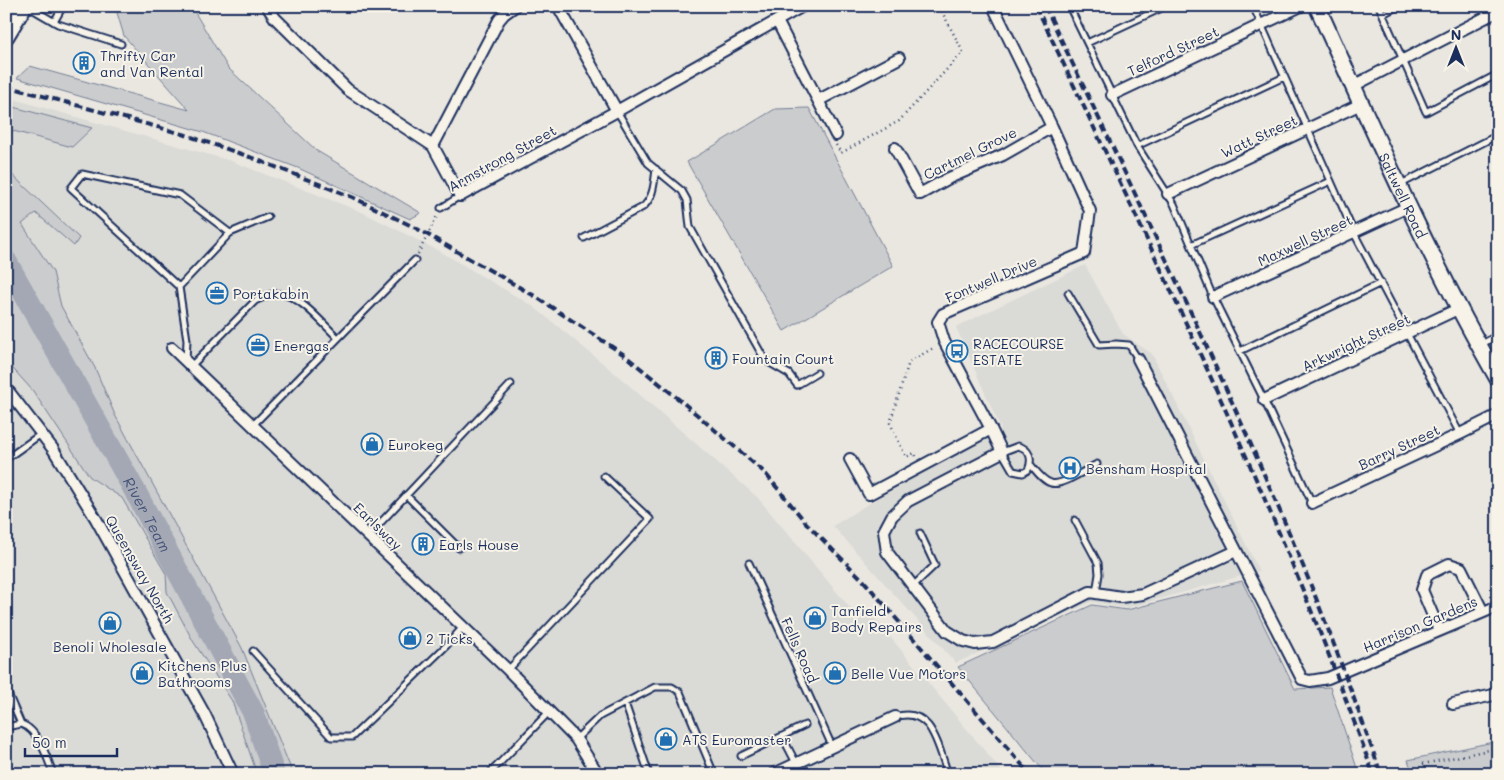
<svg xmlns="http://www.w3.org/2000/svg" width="1504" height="780" viewBox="0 0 1504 780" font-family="Mali,sans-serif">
<rect width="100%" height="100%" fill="#eae7e0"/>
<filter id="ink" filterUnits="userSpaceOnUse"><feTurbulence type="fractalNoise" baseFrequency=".02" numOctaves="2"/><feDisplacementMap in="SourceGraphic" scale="10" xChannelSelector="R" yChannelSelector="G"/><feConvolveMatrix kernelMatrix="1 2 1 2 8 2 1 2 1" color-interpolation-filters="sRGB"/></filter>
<g filter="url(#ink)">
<path fill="#dadad6" d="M6,97L231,161L364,213L441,252L534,307L617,375L757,497L851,609L876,620L1004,774H6Z
M1085,265L1123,334L1152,354L1259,571L1127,608L1091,602L956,663L833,526L863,507L1001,429L956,327Z"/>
<path fill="#cbcccd" stroke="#737e96" d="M115,6H191L228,68L317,151L421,213L410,219L298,168L203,132L17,78L30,66L189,110L124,36Z
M6,105L92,128L72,147L6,129Z
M809,108L893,266L784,331L687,162L775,109Z
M6,169L79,238L74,246L36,213L22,224L53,272L61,306L95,368L115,415L242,648L293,774H257L232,701L193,641L167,592L166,574L122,498L90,477L33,391L6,361Z
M1242,581L1295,689L1330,687L1359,774H1046L958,667L1092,605L1127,610Z
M1498,741V774H1413L1408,760Z"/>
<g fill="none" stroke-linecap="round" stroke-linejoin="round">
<path stroke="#a3a8b4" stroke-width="22" id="s1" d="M6,261L135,491L254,714L274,774"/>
<g stroke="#1b2f5e" stroke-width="9">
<path id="lane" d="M27,6L58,24L121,44
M1069,6L1137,146L1174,204L1213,297L1264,400L1312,503
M1253,6L1354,233L1460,434
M1379,6L1426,112L1498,74
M1383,14L1398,6
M54,22L63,6
M1087,43L1166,6
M617,111L648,163L682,191L687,200L690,227L765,360L789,374L797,385L817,373
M1137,146L1284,77
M1401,184L1498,135
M441,208L460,196
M584,238L643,207C654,197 654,183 656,169
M1191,245L1331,181
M179,287L71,188L82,174L180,195L230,233
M1068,293L1099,345L1116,344L1129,345L1138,359
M1482,344L1498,335
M1240,351L1381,283
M186,361L187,340L179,287L230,233L268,217
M191,366L255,301C263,297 271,293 280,294C300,295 324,325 338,338
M253,425L415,260
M1018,446C1030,449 1033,459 1028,470L1023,473L1013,471L1002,452Z
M6,459L41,434
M1031,465C1036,471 1043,481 1051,483C1061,487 1087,469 1097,464
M406,495L459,548
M1075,520L1098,563L1099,574L1096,593
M368,536L511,384
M749,563L832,746
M913,586L935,565L920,533
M253,651L331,737H352L446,646L463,627
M508,670L650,519L604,476
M6,689L21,724
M625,703L649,774
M895,717C932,705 938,747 948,774
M6,727L21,724C38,729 48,759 53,774
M782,736L796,763
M576,739L600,716L655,687H672L680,692L714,774
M741,756L805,725
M489,774L549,712"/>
</g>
<g stroke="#1b2f5e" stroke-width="14">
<path id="street" d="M267,6L275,18L348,90L433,146L460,196L617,111L803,6
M558,6L617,111
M777,21L836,135
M1353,86L1498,11
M1112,95L1301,6
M819,100L899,58
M433,146L499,20L504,14L515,6
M895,148L920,194L949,178L1003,155L1052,127
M1168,194L1361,104
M1213,297L1408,207
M172,348L508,670L576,739L598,774
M1138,359L1302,679L1310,681L1328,678L1498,606
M6,388L53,449L96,519L205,715L233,774
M1264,400L1460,308
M991,429L1002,452L908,501L892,516L884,531L887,552L947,631L963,641L975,644L993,642L1090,592L1121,597L1143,594L1236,551
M850,459L869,494L991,429L944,341L938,322L943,314L1084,253L1090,211L1052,127L993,6
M1312,503L1460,434L1498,415
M1439,630L1422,590L1427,575L1449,564L1461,568L1483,612
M1453,704L1498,694
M774,774L895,717"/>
</g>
<g stroke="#1b2f5e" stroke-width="19">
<g id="secondary">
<path id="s2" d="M1317,6C1374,132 1429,259 1498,379"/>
<path d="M6,36L24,6"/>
</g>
</g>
<path stroke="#1b2f5e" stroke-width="2.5" stroke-dasharray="1 4" stroke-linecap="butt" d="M836,145L841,153L899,121L963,52L939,6
M418,254L438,214
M916,456L915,453L906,457L890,423L909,362L935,347
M1423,764L1498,748"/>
<use href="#lane" stroke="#f7f3e8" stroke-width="5"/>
<use href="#street" stroke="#f7f3e8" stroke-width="10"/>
<use href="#secondary" stroke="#f7f3e8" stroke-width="15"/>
<path stroke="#1b2f5e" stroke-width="4" stroke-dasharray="8 4" stroke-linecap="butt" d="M1036,6C1156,259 1280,510 1373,774
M1045,6C1131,186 1219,365 1296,549C1327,623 1354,698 1381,774
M6,86L183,134L250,157L352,197L414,227L533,295L623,354L681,401L764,472L807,524L863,580L1030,774"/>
</g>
</g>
<defs>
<g id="building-ring" transform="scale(1.125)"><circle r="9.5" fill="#f7f3e8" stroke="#1f6fb2" stroke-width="1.5"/><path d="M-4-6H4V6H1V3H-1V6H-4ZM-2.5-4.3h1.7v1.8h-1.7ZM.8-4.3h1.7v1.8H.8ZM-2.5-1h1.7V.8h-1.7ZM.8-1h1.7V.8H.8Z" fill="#1f6fb2"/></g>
<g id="office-ring" transform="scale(1.125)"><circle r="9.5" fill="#f7f3e8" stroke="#1f6fb2" stroke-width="1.5"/><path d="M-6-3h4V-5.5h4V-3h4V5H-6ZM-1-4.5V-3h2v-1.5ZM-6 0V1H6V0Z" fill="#1f6fb2"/></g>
<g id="bus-ring" transform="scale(1.125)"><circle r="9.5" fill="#f7f3e8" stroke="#1f6fb2" stroke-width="1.5"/><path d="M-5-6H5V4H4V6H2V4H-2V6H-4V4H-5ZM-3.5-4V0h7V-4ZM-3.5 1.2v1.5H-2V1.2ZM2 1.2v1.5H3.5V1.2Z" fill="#1f6fb2"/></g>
<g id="shop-ring" transform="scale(1.125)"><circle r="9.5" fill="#f7f3e8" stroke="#1f6fb2" stroke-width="1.5"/><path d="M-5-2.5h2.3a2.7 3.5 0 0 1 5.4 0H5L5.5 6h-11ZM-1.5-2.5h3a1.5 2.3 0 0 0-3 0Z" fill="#1f6fb2"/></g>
<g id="hospital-ring" transform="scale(1.125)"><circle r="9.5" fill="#f7f3e8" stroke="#1f6fb2" stroke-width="1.5"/><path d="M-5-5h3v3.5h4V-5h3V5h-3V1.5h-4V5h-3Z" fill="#1f6fb2"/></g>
</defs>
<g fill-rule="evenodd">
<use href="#building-ring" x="84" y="63"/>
<use href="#office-ring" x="217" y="293"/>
<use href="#office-ring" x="258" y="345"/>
<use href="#bus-ring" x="957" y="351"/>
<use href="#building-ring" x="716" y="358"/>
<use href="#shop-ring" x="372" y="444"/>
<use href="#hospital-ring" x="1070" y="468"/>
<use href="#building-ring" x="423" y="544"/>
<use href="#shop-ring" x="815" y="618"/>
<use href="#shop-ring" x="110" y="623"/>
<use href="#shop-ring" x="410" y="638"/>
<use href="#shop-ring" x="142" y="673"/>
<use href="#shop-ring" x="835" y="673"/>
<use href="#shop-ring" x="666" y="739"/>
</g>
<g text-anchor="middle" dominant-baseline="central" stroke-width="4" stroke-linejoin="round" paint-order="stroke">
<g font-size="14" fill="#1b2f5e" stroke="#f7f3e8">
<text transform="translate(1173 51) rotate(-25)">Telford Street</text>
<text transform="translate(1259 136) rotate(-25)">Watt Street</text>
<text transform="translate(970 153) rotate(-26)">Cartmel Grove</text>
<text transform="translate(502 158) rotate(-29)">Armstrong Street</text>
<text stroke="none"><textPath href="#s2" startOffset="208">Saltwell Road</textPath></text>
<text transform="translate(1305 240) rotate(-25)">Maxwell Street</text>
<text transform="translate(991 279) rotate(-23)">Fontwell Drive</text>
<text transform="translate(1356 342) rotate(-25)">Arkwright Street</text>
<text transform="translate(1399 447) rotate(-25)">Barry Street</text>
<text transform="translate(378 526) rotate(44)">Earlsway</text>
<text transform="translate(140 569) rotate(60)">Queensway North</text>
<text transform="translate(1420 624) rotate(-23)">Harrison Gardens</text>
<text transform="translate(800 650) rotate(66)">Fells Road</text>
</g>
<g font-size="14" fill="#1b2f5e" stroke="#f7f3e8" text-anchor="start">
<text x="100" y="55">Thrifty Car<tspan x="100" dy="16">and Van Rental</tspan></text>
<text x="233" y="293">Portakabin</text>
<text x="973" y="343">RACECOURSE<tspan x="973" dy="16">ESTATE</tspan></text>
<text x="274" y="345">Energas</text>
<text x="732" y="358">Fountain Court</text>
<text x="388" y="444">Eurokeg</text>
<text x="1086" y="468">Bensham Hospital</text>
<text x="439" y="544">Earls House</text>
<text x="831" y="610">Tanfield<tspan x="831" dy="16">Body Repairs</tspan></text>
<text x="426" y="638">2 Ticks</text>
<text x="110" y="646" text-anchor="middle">Benoli Wholesale</text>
<text x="158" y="665">Kitchens Plus<tspan x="158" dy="16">Bathrooms</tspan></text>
<text x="851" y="673">Belle Vue Motors</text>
<text x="682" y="739">ATS Euromaster</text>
</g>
<g font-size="15" font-style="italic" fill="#445378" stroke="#f7f3e8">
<text stroke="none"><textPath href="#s1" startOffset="290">River Team</textPath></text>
</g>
</g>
<rect width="1504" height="780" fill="none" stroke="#f7f3e8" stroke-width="25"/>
<rect x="12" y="12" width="1479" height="755" fill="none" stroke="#1b2f5e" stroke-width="2" filter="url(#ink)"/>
<g transform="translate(1456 48)" stroke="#f7f3e8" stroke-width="4" paint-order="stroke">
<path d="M0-4L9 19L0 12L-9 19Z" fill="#1b2f5e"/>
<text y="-8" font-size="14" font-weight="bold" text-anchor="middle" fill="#1b2f5e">N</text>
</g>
<path d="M25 748v8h92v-8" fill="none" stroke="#1b2f5e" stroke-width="2.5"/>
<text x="32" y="748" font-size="15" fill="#1b2f5e" stroke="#f7f3e8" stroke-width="4" paint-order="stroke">50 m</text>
</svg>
